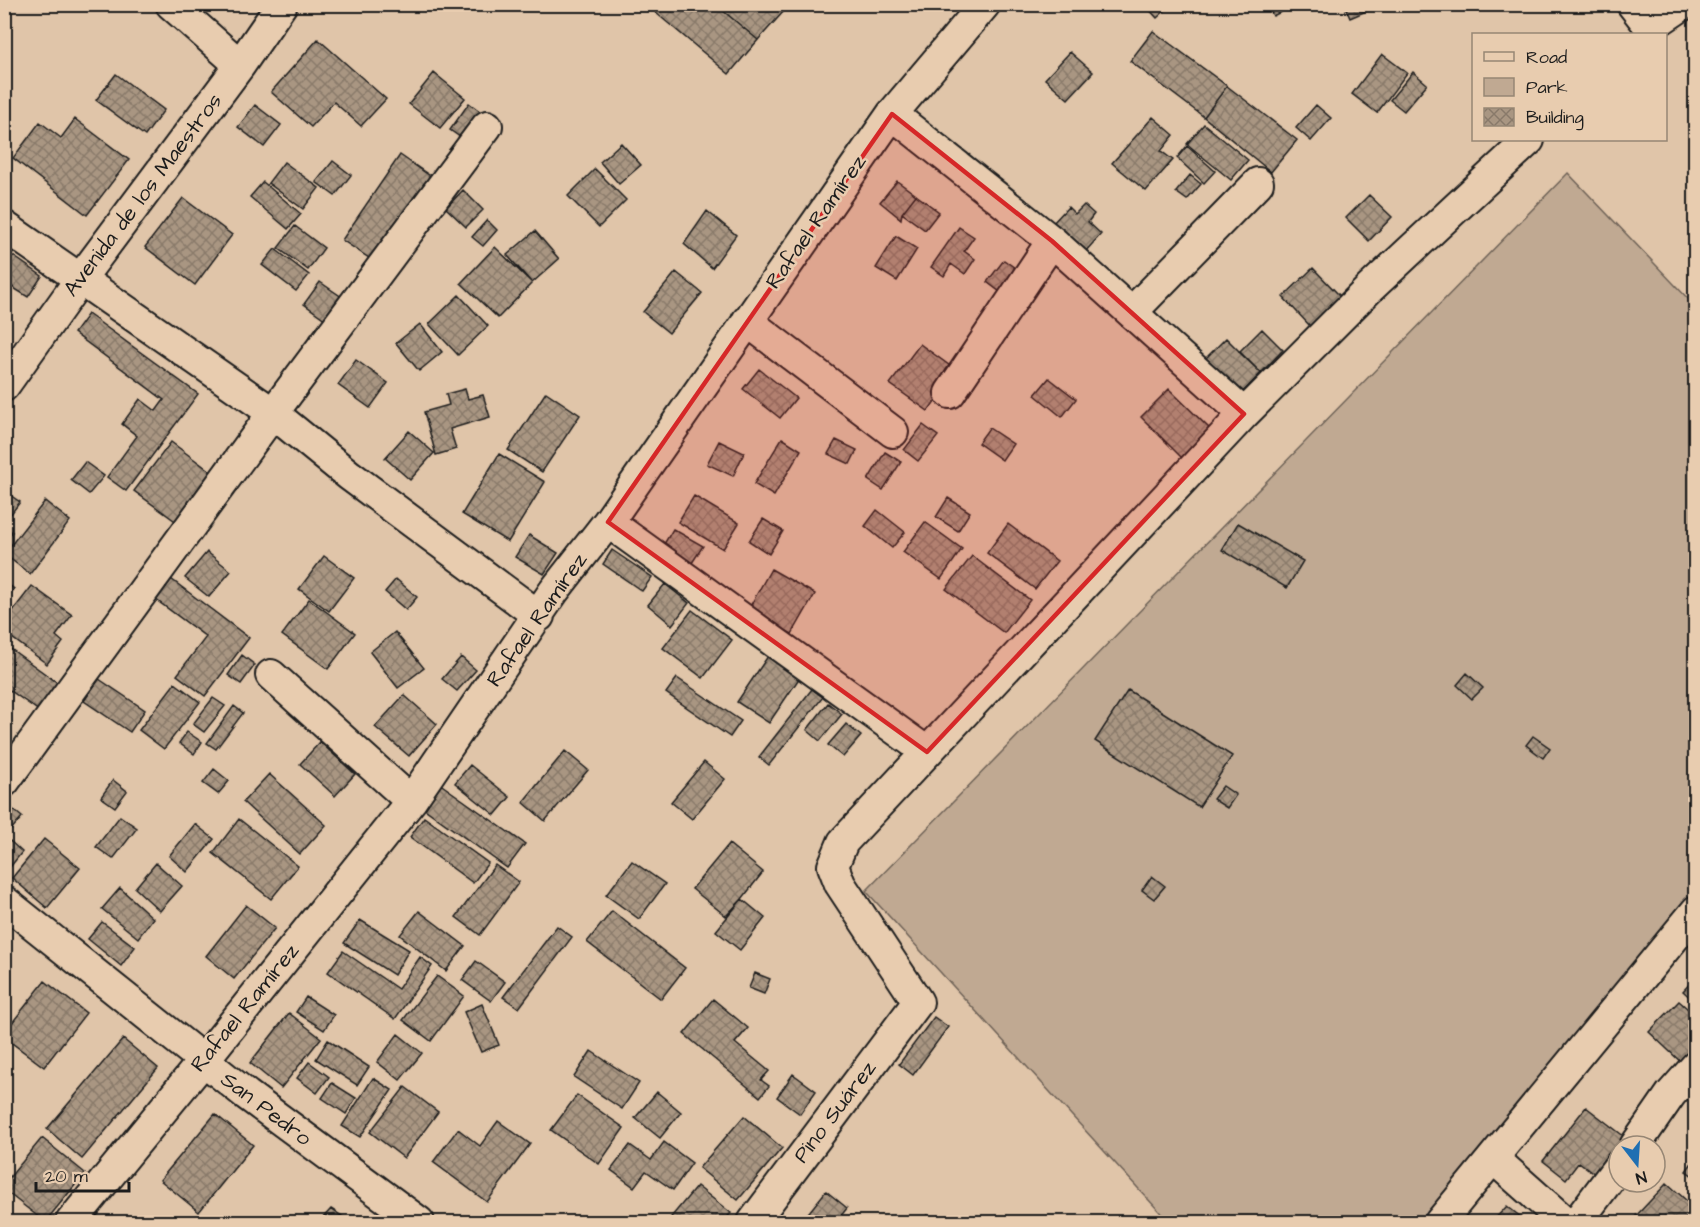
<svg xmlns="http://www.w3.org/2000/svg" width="1700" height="1227" viewBox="0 0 1700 1227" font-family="'Architects Daughter',sans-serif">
<defs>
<pattern id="building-cross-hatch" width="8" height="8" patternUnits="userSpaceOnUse" patternTransform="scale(1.5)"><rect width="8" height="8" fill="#a99682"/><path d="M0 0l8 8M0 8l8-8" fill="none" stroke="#897a6a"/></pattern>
</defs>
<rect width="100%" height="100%" fill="#e0c5a9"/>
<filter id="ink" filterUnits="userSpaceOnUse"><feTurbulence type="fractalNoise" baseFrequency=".0167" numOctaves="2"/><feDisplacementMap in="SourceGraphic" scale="12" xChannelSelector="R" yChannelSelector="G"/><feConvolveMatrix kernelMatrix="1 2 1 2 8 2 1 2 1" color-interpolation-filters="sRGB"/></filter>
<g filter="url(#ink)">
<path fill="#c0a992" stroke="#6e6257" stroke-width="1.5" d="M1568,173L1695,306V895L1433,1222H1169L866,891Z"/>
<path fill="url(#building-cross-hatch)" stroke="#1c1c1c" stroke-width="1.5" d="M653,4H715L758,40L729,74L650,8Z
M715,4H776L784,11L758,40Z
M1144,4H1172L1157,18Z
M1267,4H1287L1289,8L1273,16Z
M1344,4H1380V5L1350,18Z
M1153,31L1227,86L1204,117L1130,61Z
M318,39L386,99L361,126L334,102L311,127L271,92Z
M1070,52L1093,72L1068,99L1045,79Z
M1382,54L1407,73L1377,113L1352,94Z
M1413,72L1427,84L1404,111L1390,100Z
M434,73L465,98L440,128L409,104Z
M116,74L164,110L145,136L96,100Z
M1227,86L1297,140L1271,172L1204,117Z
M469,103L489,118L470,144L450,130Z
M255,105L281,125L264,147L238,127Z
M1316,105L1331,118L1311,141L1296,128Z
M1153,117L1174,135L1161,151L1173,160L1146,191L1112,163Z
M75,119L129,160L87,215L13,158L40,122L61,138Z
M1204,124L1248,160L1231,180L1187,144Z
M621,143L641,165L619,184L600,162Z
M1187,146L1215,171L1204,183L1177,158Z
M400,155L436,180L378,264L342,240Z
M333,161L351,175L335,196L316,182Z
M284,162L319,188L303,209L268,183Z
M595,169L626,200L599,227L568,196Z
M1190,175L1201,184L1187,200L1176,192Z
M897,181L916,195L902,213L901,219L880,202Z
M263,182L301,214L288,229L250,197Z
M463,190L483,210L466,227L446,208Z
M916,195L939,212L925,230L902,213Z
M1369,195L1392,217L1369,241L1346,218Z
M183,198L232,235L195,285L145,247Z
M1084,205L1094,214L1088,222L1101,234L1085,252L1053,223L1068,207L1075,214Z
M707,211L736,235L712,268L684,244Z
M487,220L497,230L483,246L472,237Z
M295,226L324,248L308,270L278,248Z
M959,227L974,237L964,251L975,259L965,274L951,264L944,276L931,267Z
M535,231L559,259L532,283L507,255Z
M896,236L917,249L897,281L876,268Z
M495,247L532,283L498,318L461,283Z
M275,249L309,275L296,291L262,265Z
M6,251L42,276L28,297L4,282V254Z
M1004,260L1022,273L1004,295L987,282Z
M1313,268L1340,296L1310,326L1283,297Z
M676,272L702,293L669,333L643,312Z
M320,282L349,302L333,325L304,304Z
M459,295L488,326L458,355L429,324Z
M88,314L198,394L126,491L107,477L137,436L122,424L140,399L156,411L164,400L74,333Z
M420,324L442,352L419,371L396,343Z
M1262,329L1283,350L1261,373L1239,352Z
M1226,338L1261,373L1236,399L1201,363Z
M920,344L957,371L928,411L890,384Z
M356,360L388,383L370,408L338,385Z
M759,369L796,398L780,418L743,389Z
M1049,378L1076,399L1062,417L1035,395Z
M465,389L468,399L483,395L490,417L450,429L456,449L436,455L424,412L449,405L446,394Z
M1169,389L1210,429L1182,458L1141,417Z
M546,392L580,415L542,472L508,450Z
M923,425L938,436L918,461L904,450Z
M989,428L1013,444L1002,460L978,443Z
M409,431L434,453L410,480L385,458Z
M782,438L801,450L774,496L754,484Z
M836,440L857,450L850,464L828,454Z
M719,441L744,453L733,476L707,464Z
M171,442L214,474L178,523L134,491Z
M885,452L901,462L883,490L868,480Z
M499,454L545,482L508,542L462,514Z
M85,462L104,476L89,494L71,480Z
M4,491L20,502L7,519L4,517Z
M694,496L739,523L723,549L678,522Z
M948,498L970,512L958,531L936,517Z
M45,501L70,521L30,574L4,554Z
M877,510L905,532L892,548L865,526Z
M763,519L783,531L769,554L749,541Z
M925,522L962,549L941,579L903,552Z
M1238,523L1303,561L1287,588L1222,550Z
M1008,524L1057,561L1035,589L987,553Z
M4,526L12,532L4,542Z
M673,529L703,546L690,566L661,549Z
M529,535L558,553L544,574L515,557Z
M612,550L652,577L642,591L603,564Z
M207,552L231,571L209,597L185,578Z
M324,556L354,578L329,611L299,589Z
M972,556L1030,600L1004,633L946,589Z
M771,569L815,594L792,634L748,610Z
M171,579L249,638L205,696L177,675L206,637L155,599Z
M396,579L417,597L406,610L385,592Z
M4,581L14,589L4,602Z
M665,584L689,603L672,625L648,605Z
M32,586L72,615L56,636L63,642L47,664L4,632V622Z
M309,599L355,633L328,669L282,635Z
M692,610L732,640L703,678L663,648Z
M395,632L424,668L398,688L370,652Z
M4,644L66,689L46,716L4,686Z
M242,655L255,665L241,684L228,675Z
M768,656L800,677L769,723L737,702Z
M461,657L476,670L457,691L442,679Z
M1467,673L1483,688L1472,699L1457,685Z
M677,678L741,721L730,737L666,693Z
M99,679L145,710L130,732L84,701Z
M175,683L200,702L164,749L139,730Z
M812,689L823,697L769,765L759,757Z
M1128,690L1232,756L1199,807L1095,741Z
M404,695L437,724L409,756L375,727Z
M213,698L225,706L204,732L193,724Z
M828,703L842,714L820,741L807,730Z
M234,706L243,713L216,749L207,743Z
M846,724L861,736L843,757L828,745Z
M187,732L202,742L194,754L179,743Z
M1533,736L1550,748L1543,758L1526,745Z
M320,742L355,774L335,796L300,764Z
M565,751L588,770L545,821L523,802Z
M704,762L725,779L692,819L671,802Z
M470,765L510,797L495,815L455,783Z
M214,769L229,781L218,794L203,783Z
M269,774L326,825L300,854L243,802Z
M113,780L127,791L115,807L101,797Z
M439,783L525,844L507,868L422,807Z
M1223,786L1236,795L1227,808L1213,799Z
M4,802L22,817L4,838Z
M120,816L137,828L113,859L96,847Z
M424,817L488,863L473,883L410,837Z
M239,819L298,866L271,899L213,853Z
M195,824L214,839L187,872L169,856Z
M44,839L80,868L47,908L12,878Z
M10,841L22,852L7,871L4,869V847Z
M729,844L763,872L742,899L726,916L692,889Z
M632,861L665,884L639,919L606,895Z
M156,863L182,886L160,911L135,888Z
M495,865L519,882L480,935L456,917Z
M1152,876L1165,886L1154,899L1142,890Z
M120,888L153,918L138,938L102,909Z
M742,899L765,918L740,950L716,931Z
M246,905L275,928L234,979L206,956Z
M419,911L465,946L446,971L400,935Z
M612,911L685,968L661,999L587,942Z
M360,920L409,950L394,975L344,943Z
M102,922L135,947L121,966L88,939Z
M557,926L572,937L519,1008L503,997Z
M343,951L398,989L420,957L432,966L395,1019L328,972Z
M476,961L505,982L491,1001L462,980Z
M755,973L770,979L764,994L749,988Z
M437,976L464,996L431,1041L403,1020Z
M1696,977V1003L1683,991Z
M45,981L86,1013L44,1067L4,1037V1033Z
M306,997L334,1015L324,1030L296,1012Z
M713,999L748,1028L735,1043L769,1071L761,1080L769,1086L760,1097L684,1034Z
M1679,1001L1696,1016V1053L1684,1065L1649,1032Z
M482,1004L499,1045L481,1052L464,1012Z
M289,1013L321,1038L281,1088L250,1063Z
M934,1017L948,1027L913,1075L899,1064Z
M398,1034L422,1053L400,1080L377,1062Z
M123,1039L158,1068L82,1159L47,1129Z
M328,1040L369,1067L357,1085L316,1059Z
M591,1051L639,1083L622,1109L574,1077Z
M309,1062L329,1077L317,1093L297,1078Z
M793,1074L816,1091L800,1114L777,1097Z
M373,1078L392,1090L360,1137L342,1126Z
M332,1083L356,1098L346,1114L322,1098Z
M405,1087L438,1112L404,1158L370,1132Z
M657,1092L681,1112L660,1138L635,1118Z
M577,1095L624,1128L599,1164L551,1130Z
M1586,1107L1634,1144L1632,1146H1619V1162L1604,1181L1579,1162L1566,1179L1543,1161Z
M215,1114L253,1145L199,1212L160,1180Z
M744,1116L782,1148L738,1200L699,1168Z
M498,1121L530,1144L487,1202L433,1162L458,1129L480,1146Z
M42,1138L85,1173L45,1222L4,1190V1184Z
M664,1142L692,1163L673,1190L646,1171L634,1187L611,1170L630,1145L651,1160Z
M1696,1157V1178L1686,1171Z
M1667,1183L1696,1209V1222H1638L1634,1218Z
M697,1186L731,1213L723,1222H667Z
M826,1191L847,1208L837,1221L839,1222H801Z
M1507,1206L1527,1222H1492Z
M331,1209L351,1222H319Z
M927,1215L942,1222H923Z"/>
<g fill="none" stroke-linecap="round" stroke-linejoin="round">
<g stroke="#1c1c1c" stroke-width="34">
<path id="minor" d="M171,4L240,65
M1632,4L1650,27L1684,4
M892,114L1052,241L1244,414L1369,289L1529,140
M4,226L273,413L349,475L539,616
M1132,312L1258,183
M747,321L893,432
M4,386L81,278L240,65L282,4
M950,393L1052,241
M608,522L927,752
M271,675L411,801
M4,782L273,413L487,126
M4,901L247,1095L419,1222
M1635,1146L1671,1094L1696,1066
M1493,1158L1565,1222
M71,1222L203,1061L411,801L554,591L608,522L892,114L985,4
M753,1222L918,1002L840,884L833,866L843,842L1244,414
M1440,1222L1696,911
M1577,1222L1619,1166"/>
</g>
<use href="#minor" stroke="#e8ccaf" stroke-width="30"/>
</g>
</g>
<path fill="#d62828" fill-opacity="0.2" stroke="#d62828" stroke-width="4.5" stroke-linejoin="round" d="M892,114L1052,241L1244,414L927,752L608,522Z"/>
<g text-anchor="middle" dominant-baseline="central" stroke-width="5" stroke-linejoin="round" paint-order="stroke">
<g font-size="22" fill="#1c1c1c" stroke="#e8ccaf">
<text transform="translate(143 195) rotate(-53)">Avenida de los Maestros</text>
<text transform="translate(816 222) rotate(-55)">Rafael Ramírez</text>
<text transform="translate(537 620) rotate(-55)">Rafael Ramírez</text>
<text transform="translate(245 1008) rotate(-51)">Rafael Ramírez</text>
<text transform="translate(266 1109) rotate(37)">San Pedro</text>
<text transform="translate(835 1112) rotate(-53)">Pino Suárez</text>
</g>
</g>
<rect width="1700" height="1227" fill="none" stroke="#e8ccaf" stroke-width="24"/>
<rect x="12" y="12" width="1676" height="1203" fill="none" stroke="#1c1c1c" stroke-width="2" filter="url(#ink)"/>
<rect x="1472" y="33" width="195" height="108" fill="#e8ccaf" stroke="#968674" stroke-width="1.5"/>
<rect x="1484" y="52" width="30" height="9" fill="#e8ccaf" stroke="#968674" stroke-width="1.5"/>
<text x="1526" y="63" font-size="18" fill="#1c1c1c">Road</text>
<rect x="1484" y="78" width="30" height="18" fill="#c0a992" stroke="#968674" stroke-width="1.5"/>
<text x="1526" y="93" font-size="18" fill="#1c1c1c">Park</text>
<rect x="1484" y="108" width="30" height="18" fill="url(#building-cross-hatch)" stroke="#968674" stroke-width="1.5"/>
<text x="1526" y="123" font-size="18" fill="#1c1c1c">Building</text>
<g transform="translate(1637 1164) rotate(163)"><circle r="28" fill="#e8ccaf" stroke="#968674" stroke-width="1.5"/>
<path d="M0-4.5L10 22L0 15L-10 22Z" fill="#1f6fb2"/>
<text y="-9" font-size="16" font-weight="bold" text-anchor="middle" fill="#1c1c1c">N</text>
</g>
<path d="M36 1182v9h93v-9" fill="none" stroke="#1c1c1c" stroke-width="3"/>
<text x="45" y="1182" font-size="18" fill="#1c1c1c" stroke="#e8ccaf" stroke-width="4.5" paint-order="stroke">20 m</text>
</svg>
